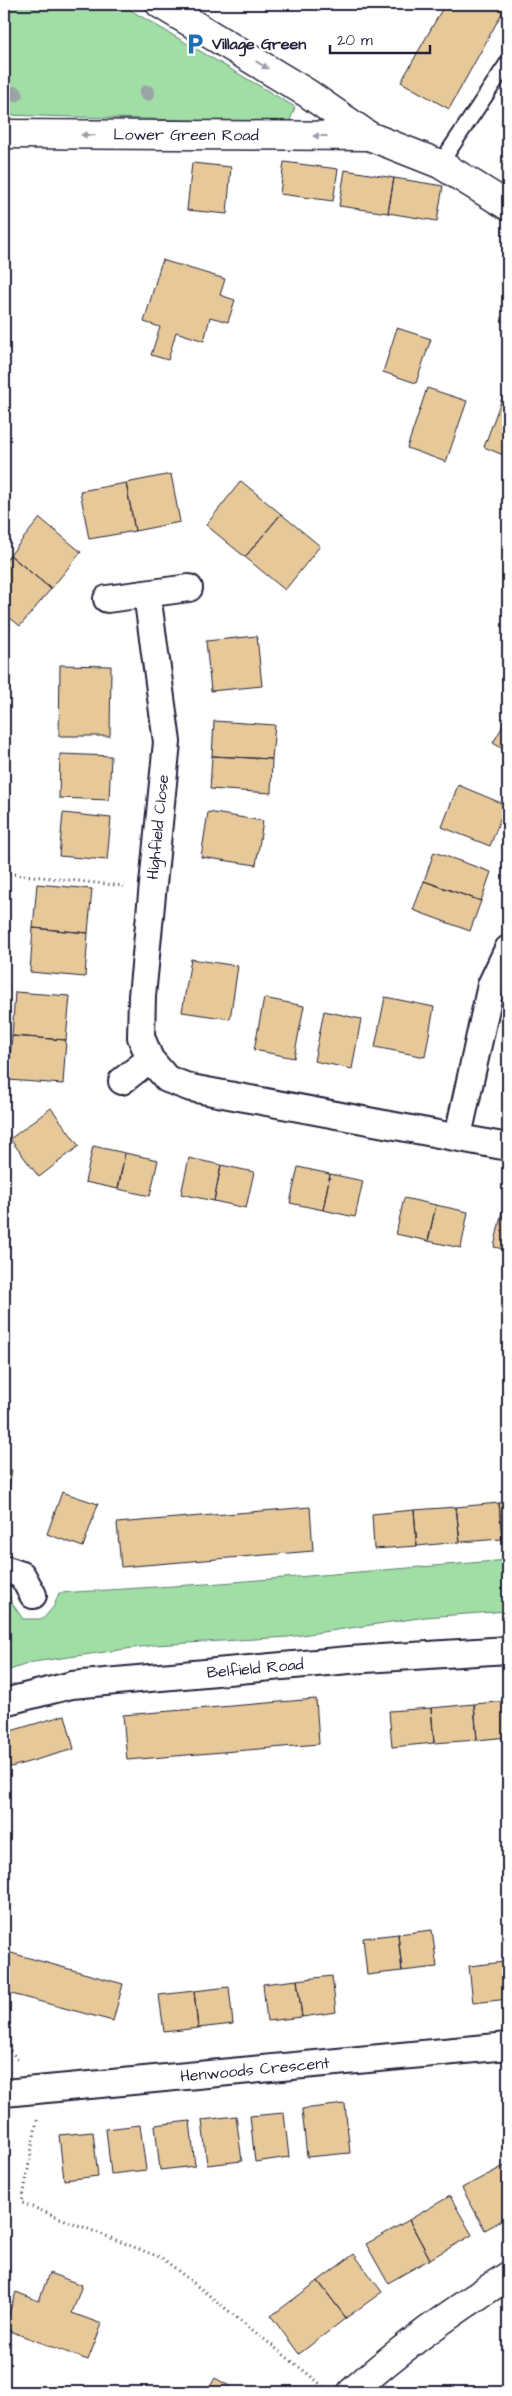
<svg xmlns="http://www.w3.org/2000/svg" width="512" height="2396" viewBox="0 0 512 2396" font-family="'Architects Daughter',sans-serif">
<rect width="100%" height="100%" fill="#fff"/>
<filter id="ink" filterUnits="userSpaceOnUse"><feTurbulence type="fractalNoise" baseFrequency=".02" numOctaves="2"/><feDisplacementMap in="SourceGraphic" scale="10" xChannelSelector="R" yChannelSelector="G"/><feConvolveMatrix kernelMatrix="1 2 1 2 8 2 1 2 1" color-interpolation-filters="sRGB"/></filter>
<g filter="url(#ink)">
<path fill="#a0dea6" stroke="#618070" d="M4,4H120L295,107L289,123L4,115Z
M508,1560V1611L426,1617L288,1637L155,1645L33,1662L4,1672V1580L9,1590L11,1602L23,1619H43L54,1606L59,1593L221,1583Z"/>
<path fill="#e6c899" stroke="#22223b" d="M445,4H507L449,109L401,82Z
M284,162L338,169L333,201L280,194Z
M192,163L231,167L227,214L187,210Z
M345,170L394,178L388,213L339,206Z
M394,178L443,186L437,221L388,213Z
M162,260L225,279L220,295L235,300L228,322L210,317L204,341L176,332L168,360L151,355L160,327L144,322Z
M397,328L431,339L416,383L383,372Z
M427,388L467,401L446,462L407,448Z
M504,393L508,395V457L484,447Z
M171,474L180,522L135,531L126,483Z
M241,481L281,514L245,557L206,525Z
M126,483L135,531L89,539L80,491Z
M281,514L320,546L285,590L245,557Z
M40,518L81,552L51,589L10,555Z
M10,555L51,589L20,626L4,613V563Z
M257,636L262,686L211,691L206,641Z
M60,665L111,666L110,736H59Z
M508,717V752L493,743Z
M214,721L275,725L272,759L212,756Z
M60,754L111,756L109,800L59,798Z
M212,756L272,759L271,793L210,789Z
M458,785L506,805L490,846L442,827Z
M208,812L263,821L256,865L201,857Z
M63,813L111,818L107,860L59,856Z
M434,852L491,872L481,901L424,881Z
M424,881L481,901L470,931L413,910Z
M37,884L92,889L88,933L33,928Z
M33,928L88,933L85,977L30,972Z
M191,959L238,966L230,1019L182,1012Z
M15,992L70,996L66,1040L12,1036Z
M385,997L434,1007L425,1057L375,1047Z
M264,998L304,1006L294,1058L254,1050Z
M324,1011L361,1019L352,1069L314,1061Z
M12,1036L66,1040L63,1084L8,1080Z
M51,1108L79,1146L39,1177L10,1139Z
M93,1146L125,1153L118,1189L85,1182Z
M125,1153L158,1160L150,1196L118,1189Z
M189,1158L221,1165L214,1201L181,1194Z
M221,1165L254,1172L246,1208L214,1201Z
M298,1167L330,1174L323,1210L290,1203Z
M330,1174L363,1181L355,1217L323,1210Z
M404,1198L436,1205L428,1241L396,1234Z
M436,1205L468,1212L461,1248L428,1241Z
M502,1211L508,1213V1250L494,1247Z
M4,1469L12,1470L4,1518Z
M62,1492L98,1504L83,1547L47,1534Z
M508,1502V1538L502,1539L499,1503Z
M499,1503L502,1539L460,1542L456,1507Z
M310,1507L313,1551L121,1567L117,1523Z
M456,1507L460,1542L417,1546L414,1510Z
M414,1510L417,1546L374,1549L372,1514Z
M316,1699L319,1744L127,1760L123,1715Z
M508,1701V1737L477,1740L474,1704Z
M474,1704L477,1740L434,1743L431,1708Z
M431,1708L434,1743L392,1747L389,1711Z
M65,1715L74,1749L4,1769V1733Z
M432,1930L437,1967L402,1971L398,1934Z
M398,1934L402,1971L367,1975L363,1938Z
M4,1951L123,1984L113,2021L4,1992Z
M504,1962L508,1999L473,2003L469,1966Z
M504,1962H508V1999Z
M332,1976L336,2012L302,2017L297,1980Z
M297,1980L302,2017L267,2021L263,1984Z
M229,1987L233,2024L198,2028L194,1991Z
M194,1991L198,2028L164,2032L159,1995Z
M345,2104L350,2153L307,2157L302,2109Z
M284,2113L289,2157L255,2162L250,2116Z
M236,2116L242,2161L207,2165L202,2120Z
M190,2121L195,2166L160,2170L155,2125Z
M140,2125L146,2170L111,2174L106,2129Z
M93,2132L98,2176L64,2180L59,2135Z
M504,2166L508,2174V2217L485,2230L462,2188Z
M450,2196L472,2235L430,2259L409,2220Z
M409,2220L430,2259L388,2283L366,2244Z
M354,2254L382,2292L346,2318L318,2281Z
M49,2273L82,2285L72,2313L102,2324L88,2360L4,2329L16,2292L39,2301Z
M318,2281L346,2318L299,2354L271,2316Z
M215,2378L240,2392H207Z"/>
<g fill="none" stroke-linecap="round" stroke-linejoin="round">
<g stroke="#22223b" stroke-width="18">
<path id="lane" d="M440,164L508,62"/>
</g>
<g stroke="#22223b" stroke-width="30">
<g id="street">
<path d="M147,594L167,742L142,996L141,1037L150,1059L167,1079L191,1088L508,1147"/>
<path d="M107,599L189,588"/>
<path d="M122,1081L150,1059"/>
<path d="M458,1136L491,985L508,949"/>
<path d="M4,1569L22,1575L33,1595"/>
<path id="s1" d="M4,1702L72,1685L349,1660L508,1650"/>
<path id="s2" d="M4,2093L508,2046"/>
</g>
</g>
<g stroke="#22223b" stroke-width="31">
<g id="secondary">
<path d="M160,4L307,93L369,136L440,164L508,206"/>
<path id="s3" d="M4,134L369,136"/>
<path d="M352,2392C400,2348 453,2311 508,2276"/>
</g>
</g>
<path stroke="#22223b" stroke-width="3" stroke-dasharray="1 4" stroke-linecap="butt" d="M4,873L124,886
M4,2043L18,2060
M37,2120L22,2203L162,2258L323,2386"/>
<use href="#lane" stroke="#fff" stroke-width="14"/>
<use href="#street" stroke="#fff" stroke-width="26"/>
<use href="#secondary" stroke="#fff" stroke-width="28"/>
</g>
<g fill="#9aa4a5">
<circle cx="147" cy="93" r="8"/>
<circle cx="15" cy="94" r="8"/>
</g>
<defs><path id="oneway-solid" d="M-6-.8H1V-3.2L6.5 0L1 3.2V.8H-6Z" transform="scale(1.25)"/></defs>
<g fill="#9c9ca7">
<use href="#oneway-solid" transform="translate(262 65) rotate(31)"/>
<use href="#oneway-solid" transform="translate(88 135) rotate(-179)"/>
<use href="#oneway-solid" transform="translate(320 136) rotate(180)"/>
</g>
</g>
<defs>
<g id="parking-bare" transform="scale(1.725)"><path d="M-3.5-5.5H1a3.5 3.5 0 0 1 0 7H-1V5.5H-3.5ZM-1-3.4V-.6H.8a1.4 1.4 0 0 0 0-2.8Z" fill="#1f6fb2" stroke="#fff" stroke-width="2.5" paint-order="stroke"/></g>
</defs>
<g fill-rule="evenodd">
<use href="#parking-bare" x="195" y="44"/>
</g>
<g text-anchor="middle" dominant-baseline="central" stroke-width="4.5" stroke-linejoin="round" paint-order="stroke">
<g font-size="16" font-weight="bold" fill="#22223b" stroke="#fff" text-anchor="start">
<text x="212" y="44">Village Green</text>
</g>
<g font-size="16" fill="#22223b" stroke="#fff">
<text stroke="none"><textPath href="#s3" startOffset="182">Lower Green Road</textPath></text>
<text transform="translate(158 827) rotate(-84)">Highfield Close</text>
<text stroke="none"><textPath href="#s1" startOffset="254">Belfield Road</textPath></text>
<text stroke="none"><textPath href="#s2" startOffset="252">Henwoods Crescent</textPath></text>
</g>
</g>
<rect width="512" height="2396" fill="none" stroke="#fff" stroke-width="20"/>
<rect x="10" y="10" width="492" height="2376" fill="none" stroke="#22223b" stroke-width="2" filter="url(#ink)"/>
<path d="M330 45v8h100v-8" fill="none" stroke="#22223b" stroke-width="2.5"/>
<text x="337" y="45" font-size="15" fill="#22223b" stroke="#ffffff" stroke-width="4" paint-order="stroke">20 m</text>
</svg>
